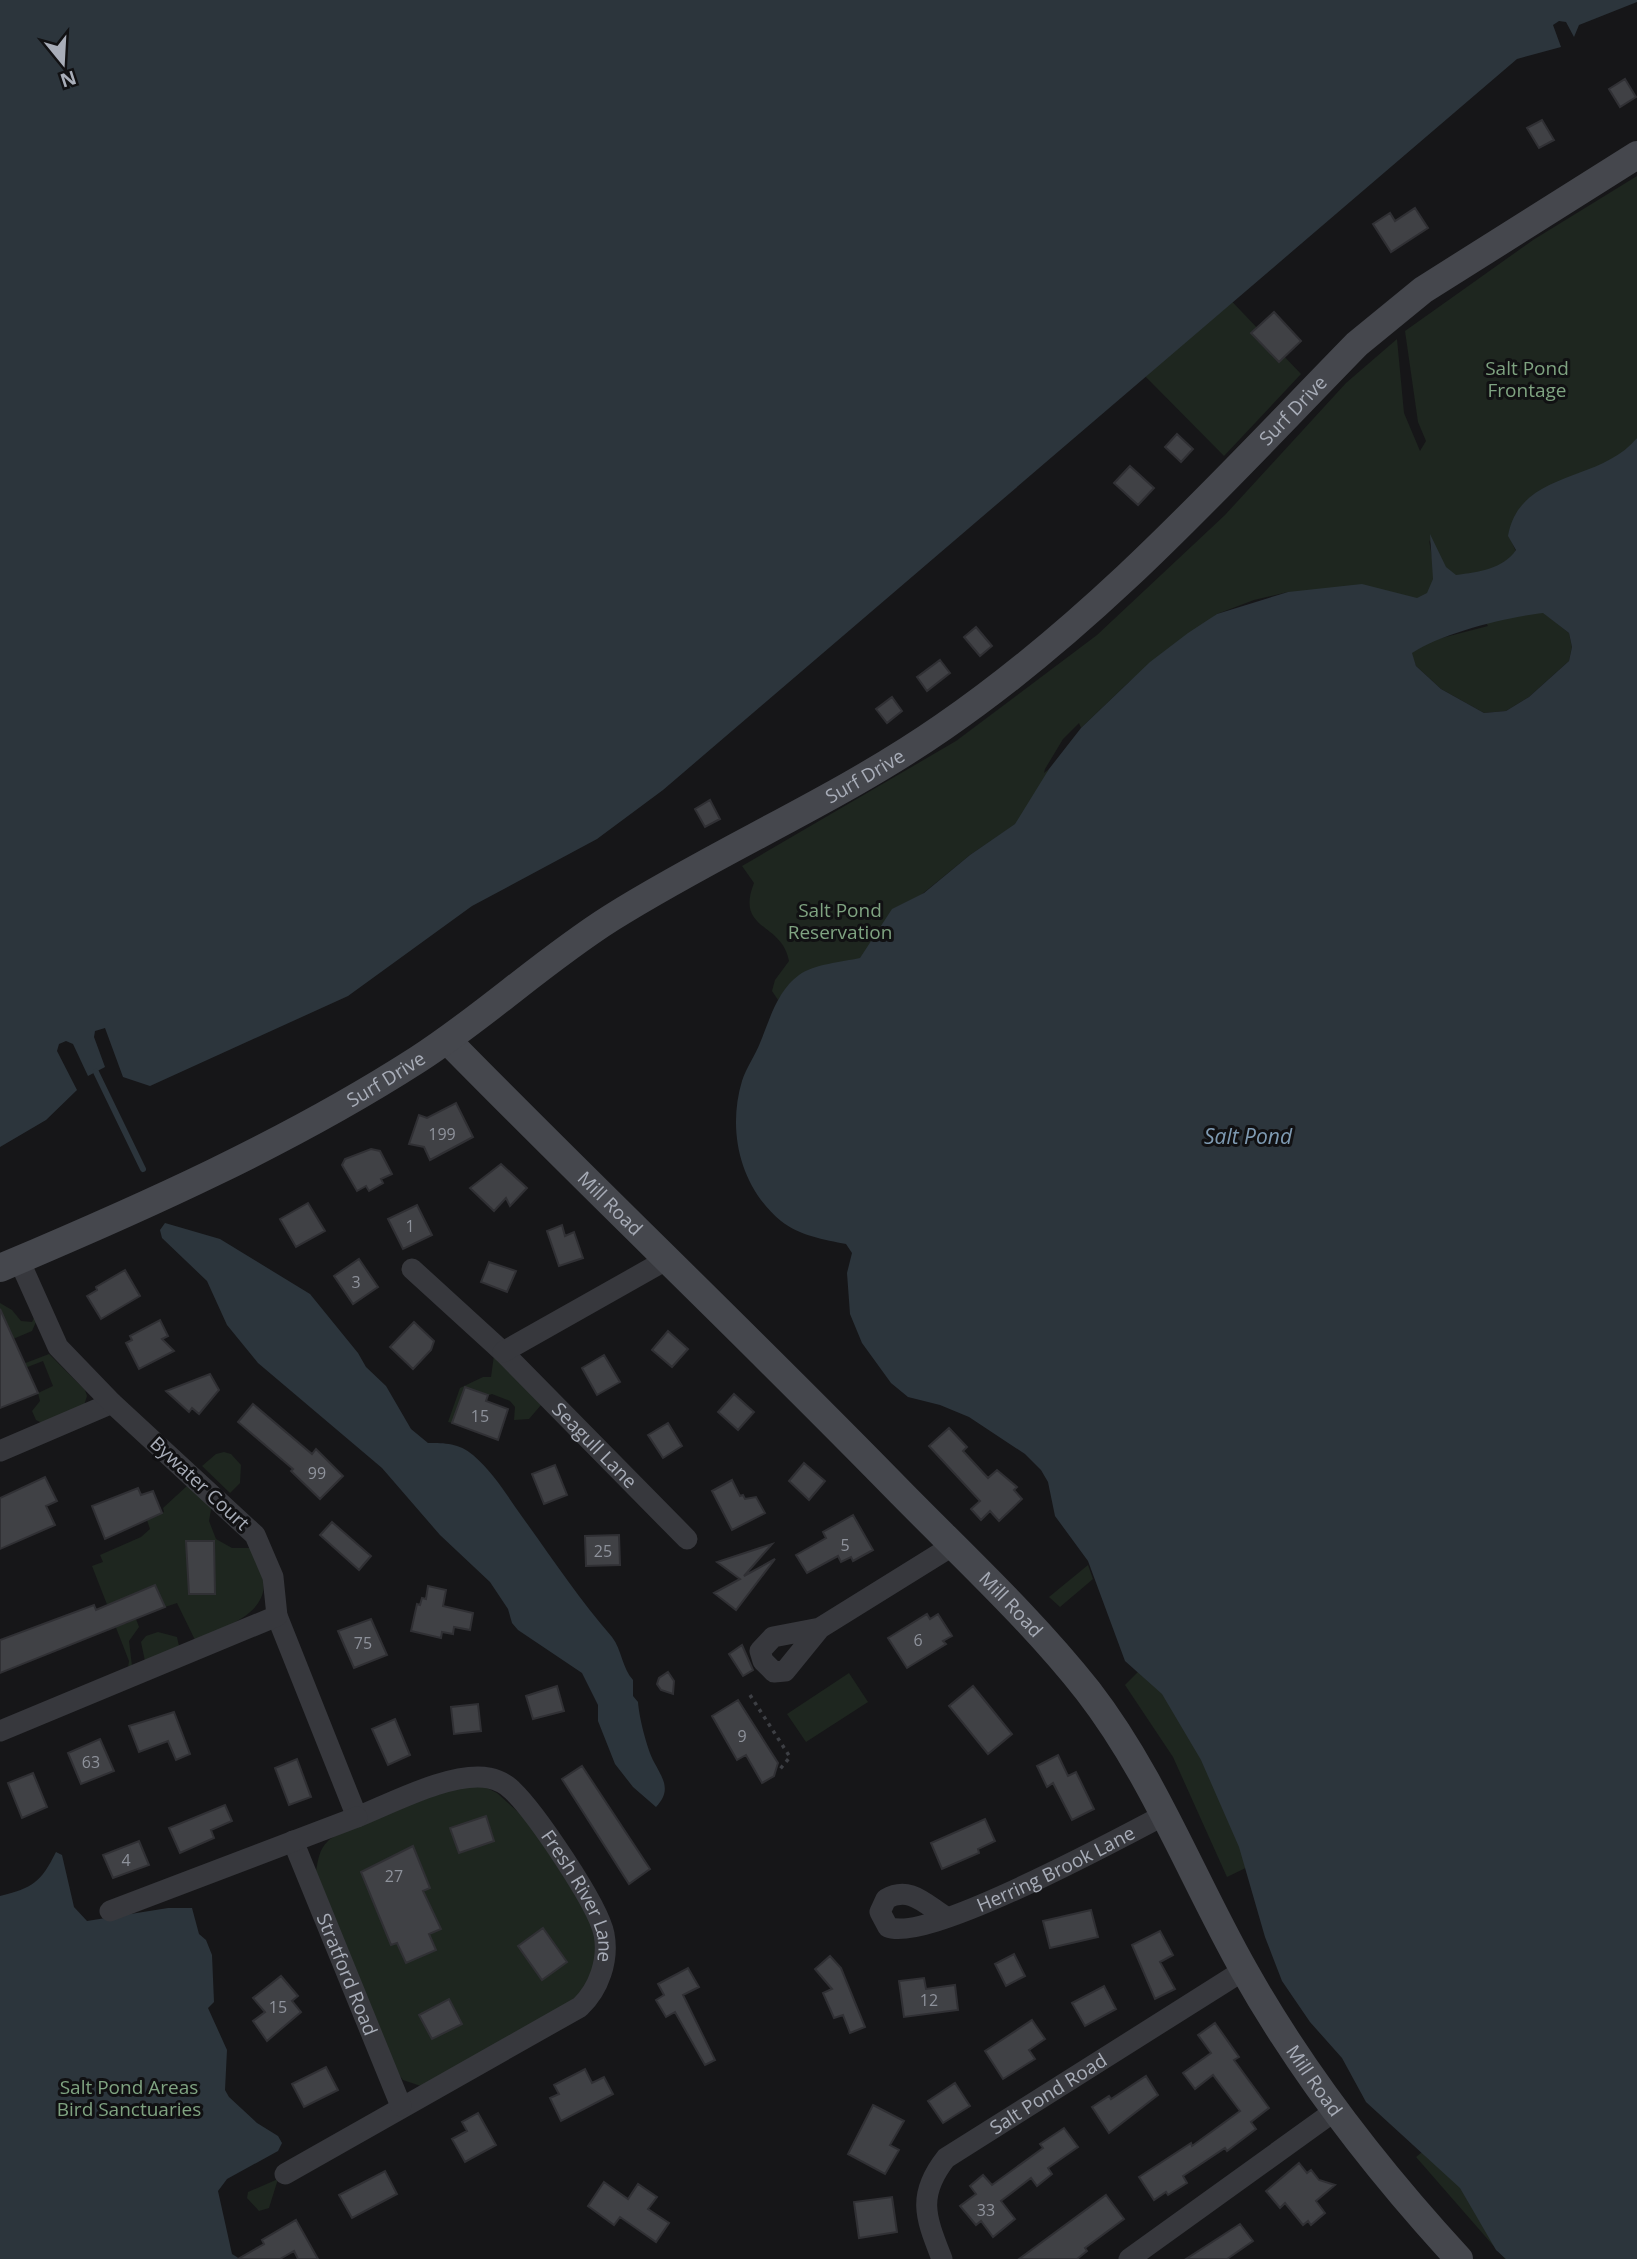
<svg xmlns="http://www.w3.org/2000/svg" width="1637" height="2259" viewBox="0 0 1637 2259" font-family="'Open Sans',sans-serif">
<rect width="100%" height="100%" fill="#161618"/>
<path fill="#1e261f" d="M1637,176V438L1622,459L1509,536L1544,613L1569,633L1572,647L1569,661L1529,697L1506,711L1484,713L1441,689L1416,666L1411,653L1430,641L1488,626L1445,570L1429,540L1440,603L1288,592L1254,600L1217,614L1129,682L1081,728L1079,723L1063,739L1045,769L1044,773L1049,769L1023,819L970,855L921,895L862,966L790,983L778,1000L772,991L775,980L789,961C782,922 735,931 754,883L742,866L956,741L1097,635L1225,515L1346,383L1397,339L1404,413L1420,451L1426,441L1418,422L1405,331L1533,240Z
M1221,290L1301,374L1224,456L1140,371Z
M0,1303L12,1310L21,1321L32,1322L34,1318L36,1322L32,1331L13,1339L0,1323Z
M49,1354L85,1390L87,1396L84,1405L42,1423L36,1420L32,1411L40,1401L38,1393L53,1386L43,1361L25,1368L23,1364Z
M494,1355L541,1405L529,1419L514,1420L515,1407L510,1401L492,1394L487,1396L466,1387L452,1423L448,1422L460,1388L483,1377H491Z
M224,1452L231,1454L241,1465L240,1483L230,1493L202,1466L216,1454Z
M188,1485L212,1504L209,1521L216,1539L232,1548H252C256,1558 261,1569 263,1579C270,1615 219,1629 195,1640L177,1603L165,1607L155,1585L115,1602L125,1624L136,1619L139,1627L129,1641L132,1666L128,1668L129,1661L92,1566L103,1562L100,1555L141,1537L150,1529L147,1520L164,1512L163,1508Z
M1088,1565L1093,1579L1060,1607L1049,1597Z
M158,1632L177,1637L179,1646L145,1661L141,1642L146,1636Z
M1148,1662L1260,1861L1227,1877L1173,1757L1125,1685Z
M849,1673L868,1702L806,1742L787,1714Z
M466,1786L485,1787L497,1793L527,1820L595,1925V1967L582,1996L421,2086L403,2080L396,2071L316,1871C318,1861 319,1849 328,1841C342,1828 443,1792 466,1786Z
M1443,2135L1531,2259H1505L1416,2157Z
M278,2179L269,2208L259,2211L247,2198L248,2192Z"/>
<path fill="#2c353c" fill-rule="evenodd" d="M0,0H1637V2L1579,25L1574,37L1566,22L1559,21L1553,25L1561,47L1517,59L663,790L597,839L472,906L348,996L150,1086L123,1077L105,1028L95,1031L94,1037L105,1067L88,1076L73,1044L66,1041L59,1044L57,1051L77,1090L46,1120L0,1147Z
M1637,438V2259H1506L1496,2250L1460,2188L1366,2102L1342,2058L1310,2022L1282,1981L1265,1937L1239,1847L1201,1760L1162,1694L1125,1661L1088,1561L1055,1516L1048,1482L1041,1470L1025,1454L969,1417L940,1405L908,1397L891,1383L862,1343L850,1314L847,1273L852,1253L846,1244C825,1240 798,1235 781,1221C740,1187 727,1131 742,1081C746,1068 755,1056 760,1043C770,1019 777,991 799,975C814,964 842,962 860,958L892,909L924,893L970,855L1015,824L1049,769L1081,728L1150,662L1188,633L1217,614L1288,592L1362,584L1417,598L1427,593L1433,579L1430,534L1446,567L1456,575C1479,572 1503,569 1516,550L1508,536C1520,469 1599,484 1637,438ZM1543,613L1569,633L1572,647L1569,661L1529,697L1506,711L1484,713L1441,689L1416,666L1412,653C1442,633 1507,617 1543,613Z
M165,1223L220,1239L310,1294L358,1353L366,1367L386,1386L411,1429L428,1443C445,1443 459,1443 473,1455C495,1474 507,1496 523,1518C552,1558 579,1599 612,1637C622,1650 622,1668 633,1680V1696L638,1702C639,1717 647,1749 654,1762C663,1779 672,1790 656,1807L633,1787L615,1764L598,1721V1705L582,1673L518,1630L512,1623L508,1609L490,1582L440,1535L382,1468L258,1363L227,1325L207,1281L162,1238L160,1230Z
M56,1852L62,1855L74,1907L87,1921L168,1908H192L199,1934L206,1940L212,1955L214,2002L208,2008L227,2050L225,2090L229,2097L257,2123L278,2136L282,2143L278,2151L227,2179L218,2191L232,2254L240,2259H0V1896C33,1888 41,1882 56,1852Z"/>
<g fill="none" stroke-linecap="round" stroke-linejoin="round">
<path stroke="#2c353c" stroke-width="6" d="M96,1072L143,1169"/>
</g>
<path fill="#404145" stroke="#303034" stroke-width="2" d="M1625,79L1636,97L1620,107L1609,89Z
M1542,120L1554,140L1539,148L1527,128Z
M1415,208L1428,228L1391,252L1373,224L1390,213L1395,221Z
M1274,312L1301,341L1279,362L1251,333Z
M1177,434L1193,449L1181,462L1165,447Z
M1130,466L1154,488L1138,505L1114,483Z
M976,627L992,646L980,656L964,637Z
M940,660L950,673L927,691L917,677Z
M892,697L902,711L887,723L876,709Z
M710,800L720,819L705,827L695,809Z
M456,1103L473,1137L430,1160L424,1147L409,1144L419,1115L427,1118Z
M371,1149L380,1151L392,1174L381,1179L383,1183L369,1191L366,1186L357,1191L342,1165L345,1159Z
M501,1164L527,1188L510,1206L506,1198L494,1211L470,1188Z
M308,1203L325,1231L296,1247L280,1219Z
M417,1205L432,1235L403,1249L388,1219Z
M562,1225L565,1236L574,1232L583,1258L559,1266L547,1231Z
M359,1259L378,1287L353,1304L334,1276Z
M489,1262L516,1271L507,1292L481,1282Z
M125,1270L140,1296L101,1319L87,1296L97,1290L96,1287Z
M0,1309L38,1393L0,1408Z
M160,1320L168,1336L162,1339L174,1351L139,1369L126,1343L132,1340L130,1336Z
M414,1322L434,1341L431,1350L413,1369L390,1347Z
M668,1331L688,1349L672,1367L652,1350Z
M604,1355L620,1382L597,1395L582,1368Z
M210,1374L219,1390L199,1414L192,1408L189,1412L166,1391Z
M465,1387L488,1395L486,1401L508,1409L498,1440L452,1423Z
M734,1394L754,1412L738,1430L718,1412Z
M253,1404L312,1454L316,1449L343,1476L320,1499L291,1471L293,1469L238,1422Z
M668,1423L682,1446L663,1458L648,1435Z
M949,1428L967,1447L963,1451L988,1478L997,1470L1017,1487L1014,1490L1022,1499L999,1521L990,1511L981,1520L971,1509L980,1501L929,1446Z
M804,1463L825,1481L809,1500L789,1481Z
M555,1465L567,1495L544,1504L532,1474Z
M45,1477L57,1501L46,1506L55,1525L0,1549V1498Z
M732,1480L740,1496L743,1495L745,1499L756,1497L765,1513L732,1530L712,1491Z
M138,1488L141,1495L153,1491L162,1513L105,1539L92,1506Z
M853,1515L873,1550L853,1561L851,1557L841,1562L838,1556L807,1573L796,1555L826,1538L823,1532Z
M332,1522L371,1556L359,1570L320,1535Z
M619,1535L620,1565L586,1566L585,1536Z
M186,1541H214L215,1594H189Z
M772,1544L744,1576L775,1559L736,1610L714,1593L740,1579L717,1562Z
M155,1585L165,1607L0,1673V1640L94,1605L96,1610Z
M428,1586L446,1590L443,1606L473,1613L470,1630L454,1627L453,1634L442,1632L441,1638L411,1631L417,1604L420,1605L422,1598L426,1599Z
M927,1614L930,1619L938,1614L952,1636L943,1641L946,1644L907,1668L888,1638Z
M371,1619L387,1655L354,1668L338,1631Z
M742,1645L753,1670L743,1676L729,1654Z
M668,1672L674,1681L673,1694L661,1690L657,1684L659,1678Z
M557,1686L564,1711L533,1719L526,1696Z
M973,1686L1012,1734L988,1754L949,1706Z
M738,1700L778,1763L774,1776L762,1783L746,1755L737,1760L712,1716Z
M478,1704L481,1731L454,1734L451,1707Z
M174,1712L190,1754L176,1760L168,1741L139,1752L129,1726Z
M395,1719L410,1755L388,1765L372,1729Z
M100,1739L114,1771L81,1784L68,1753Z
M1058,1755L1068,1776L1076,1772L1094,1809L1072,1820L1053,1783L1047,1787L1037,1766Z
M297,1759L311,1797L289,1805L275,1768Z
M582,1766L650,1869L629,1884L562,1779Z
M33,1773L47,1807L22,1818L8,1783Z
M225,1805L232,1821L211,1830L214,1838L180,1853L169,1828Z
M486,1816L494,1841L459,1853L450,1828Z
M985,1819L995,1841L978,1849L979,1853L942,1869L931,1843Z
M139,1841L149,1865L113,1878L103,1855Z
M413,1846L430,1888L423,1891L441,1929L429,1934L436,1950L406,1963L397,1943L391,1945L361,1872Z
M1091,1910L1098,1937L1050,1948L1043,1921Z
M543,1928L567,1962L542,1980L518,1946Z
M1160,1931L1173,1955L1160,1962L1175,1989L1155,1999L1132,1945Z
M1014,1954L1025,1976L1006,1986L995,1964Z
M830,1956L841,1968L865,2027L850,2033L843,2015L834,2018L823,1993L832,1989L815,1969Z
M688,1968L699,1987L683,1995L715,2060L705,2065L675,2012L666,2017L656,2000L664,1995L658,1984Z
M281,1976L298,1996L292,2001L301,2012L267,2041L253,2021L265,2012L253,1998Z
M924,1978L926,1989L955,1985L958,2010L904,2017L899,1981Z
M1104,1986L1116,2009L1085,2026L1072,2003Z
M449,1999L462,2024L432,2039L419,2015Z
M1032,2020L1045,2039L1029,2050L1035,2059L1003,2079L985,2051Z
M1215,2023L1239,2057L1234,2060L1269,2108L1251,2122L1256,2129L1227,2151L1225,2148L1183,2176L1187,2183L1168,2195L1166,2192L1154,2200L1139,2177L1191,2143L1192,2146L1240,2111L1213,2075L1195,2089L1183,2073L1211,2053L1198,2035Z
M326,2067L338,2090L304,2107L292,2084Z
M585,2069L592,2083L604,2077L613,2094L561,2121L550,2098L559,2094L554,2085Z
M1146,2076L1158,2095L1109,2133L1092,2107L1109,2096L1111,2099Z
M955,2083L970,2106L943,2123L928,2101Z
M873,2105L904,2121L890,2145L899,2150L885,2174L848,2154Z
M478,2113L496,2145L465,2162L452,2139L467,2131L462,2122Z
M1064,2128L1078,2147L1048,2168L1052,2174L1037,2186L1031,2178L1001,2201L1015,2219L993,2237L981,2221L976,2225L960,2206L976,2194L970,2186L983,2175L992,2185L1043,2148L1040,2144Z
M1299,2163L1307,2173L1311,2170L1319,2180L1335,2185L1316,2201L1325,2213L1311,2225L1308,2221L1303,2225L1285,2203L1280,2208L1266,2191Z
M385,2171L397,2194L352,2218L339,2195Z
M604,2182L628,2199L638,2184L657,2197L648,2209L669,2223L656,2242L620,2217L614,2225L588,2206Z
M1106,2195L1124,2219L1085,2248L1087,2251L1077,2259H1019Z
M892,2197L897,2232L859,2238L854,2202Z
M296,2220L318,2259H298L294,2251L280,2259H238L264,2244L262,2240Z
M1240,2224L1253,2241L1227,2259H1186Z"/>
<g fill="none" stroke-linecap="round" stroke-linejoin="round">
<path stroke="#3d3f44" stroke-width="3.5" stroke-dasharray="3.5 5" stroke-linecap="butt" d="M750,1695L790,1757L780,1769"/>
<g stroke="#37383d" stroke-width="21">
<path id="s1" d="M412,1269L503,1352L687,1539"/>
<path d="M503,1352L666,1260"/>
<path d="M0,1451L112,1403"/>
<path id="s2" d="M277,1616L357,1817C392,1803 452,1771 489,1778C498,1780 506,1784 512,1790C535,1812 598,1904 604,1934C609,1960 599,1989 580,2007L285,2174"/>
<path d="M820,1628L785,1671L774,1672L763,1661L760,1651L773,1637L820,1628L952,1546"/>
<path d="M0,1731L277,1616L273,1577L255,1535L112,1403L58,1347L19,1260"/>
<path id="s3" d="M293,1841L401,2106"/>
<path d="M110,1911L357,1817"/>
<path id="s4" d="M946,1917C926,1905 910,1885 886,1899L880,1912L888,1927C927,1943 1120,1838 1164,1815"/>
<path id="s5" d="M942,2259C926,2218 916,2196 946,2158L1244,1970"/>
<path d="M1129,2259L1336,2110"/>
</g>
<g stroke="#45474d" stroke-width="28">
<path id="s6" d="M447,1040C596,1192 752,1340 901,1493C964,1557 1032,1620 1088,1691C1153,1775 1192,1878 1244,1970C1303,2075 1378,2171 1459,2259"/>
<path id="s7" d="M0,1268C142,1208 286,1144 417,1060C484,1017 543,961 611,918C719,850 838,800 943,727C1100,619 1225,479 1357,344L1423,290L1637,155"/>
</g>
</g>
<g text-anchor="middle" dominant-baseline="central" stroke-width="6" stroke-linejoin="round" paint-order="stroke">
<g font-size="16" fill="#8e929b">
<text x="442" y="1134">199</text>
<text x="410" y="1226">1</text>
<text x="356" y="1282">3</text>
<text x="480" y="1416">15</text>
<text x="317" y="1473">99</text>
<text x="845" y="1545">5</text>
<text x="603" y="1551">25</text>
<text x="918" y="1640">6</text>
<text x="363" y="1643">75</text>
<text x="742" y="1736">9</text>
<text x="91" y="1762">63</text>
<text x="126" y="1860">4</text>
<text x="394" y="1876">27</text>
<text x="929" y="2000">12</text>
<text x="278" y="2007">15</text>
<text x="986" y="2210">33</text>
</g>
<g font-size="19" fill="#7fa381" stroke="#111113">
<text x="1527" y="368">Salt Pond<tspan x="1527" dy="22">Frontage</tspan></text>
<text x="840" y="910">Salt Pond<tspan x="840" dy="22">Reservation</tspan></text>
<text x="129" y="2087">Salt Pond Areas<tspan x="129" dy="22">Bird Sanctuaries</tspan></text>
</g>
<g font-size="19" fill="#a8adb8" stroke="#111113">
<text stroke="none"><textPath href="#s7" startOffset="1563">Surf Drive</textPath></text>
<text stroke="none"><textPath href="#s7" startOffset="998">Surf Drive</textPath></text>
<text stroke="none"><textPath href="#s7" startOffset="430">Surf Drive</textPath></text>
<text stroke="none"><textPath href="#s6" startOffset="231">Mill Road</textPath></text>
<text stroke="none"><textPath href="#s1" startOffset="254">Seagull Lane</textPath></text>
<text transform="translate(200 1483) rotate(43)">Bywater Court</text>
<text stroke="none"><textPath href="#s6" startOffset="798">Mill Road</textPath></text>
<text stroke="none"><textPath href="#s4" startOffset="278">Herring Brook Lane</textPath></text>
<text stroke="none"><textPath href="#s2" startOffset="509">Fresh River Lane</textPath></text>
<text stroke="none"><textPath href="#s3" startOffset="144">Stratford Road</textPath></text>
<text stroke="none"><textPath href="#s6" startOffset="1365">Mill Road</textPath></text>
<text stroke="none"><textPath href="#s5" startOffset="229">Salt Pond Road</textPath></text>
</g>
<g font-size="21" font-style="italic" fill="#7f9bb3" stroke="#111113">
<text x="1248" y="1136">Salt Pond</text>
</g>
</g>
<g transform="translate(63 63) rotate(162)" stroke="#111113" stroke-width="5" paint-order="stroke">
<path d="M0-5L12 26L0 18L-12 26Z" fill="#a8adb8"/>
<text y="-10" font-size="19" font-weight="bold" text-anchor="middle" fill="#a8adb8">N</text>
</g>
</svg>
